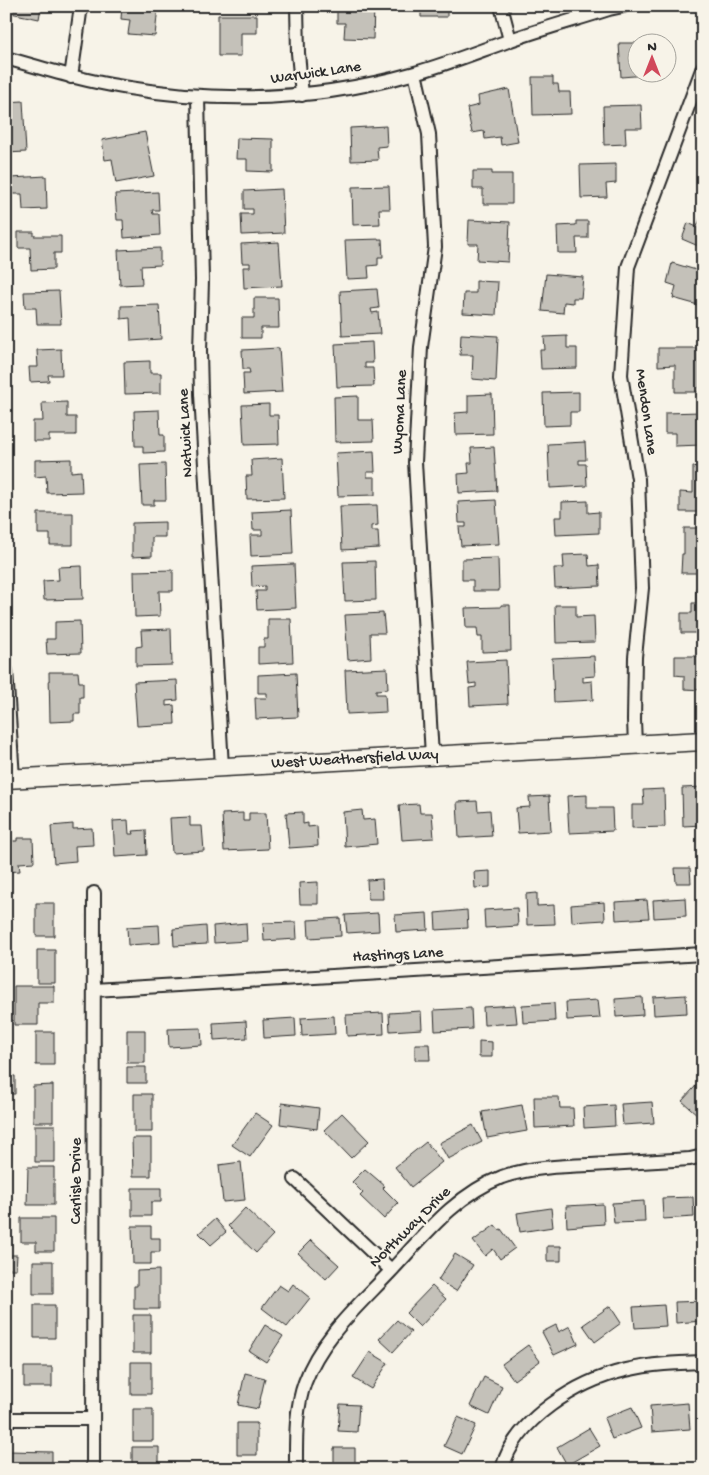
<svg xmlns="http://www.w3.org/2000/svg" width="709" height="1475" viewBox="0 0 709 1475" font-family="'Gochi Hand',sans-serif">
<rect width="100%" height="100%" fill="#f7f3e8"/>
<filter id="ink" filterUnits="userSpaceOnUse"><feTurbulence type="fractalNoise" baseFrequency=".02" numOctaves="2"/><feDisplacementMap in="SourceGraphic" scale="10" xChannelSelector="R" yChannelSelector="G"/><feConvolveMatrix kernelMatrix="1 2 1 2 8 2 1 2 1" color-interpolation-filters="sRGB"/></filter>
<g filter="url(#ink)">
<path fill="#c4c1b9" stroke="#2b2b2b" d="M6,6H36L41,7L39,19L6,12Z
M122,6H158L155,36L128,34L130,20L121,19Z
M337,6H374L373,39L344,38L345,23H337Z
M421,6H447V17H421Z
M218,15H257V33H241V56H218Z
M619,43H636V72H647V75L621,77Z
M532,77H553V84H558L559,92H570L571,114L533,115Z
M509,89L518,142L501,145L500,137L485,139L484,131L472,133L467,108L479,105L478,96Z
M23,101L26,152L6,153V102Z
M641,105L642,128H625L626,144L604,145L603,106Z
M386,126L387,146L377,147L378,160L351,161L350,128Z
M145,132L154,176L116,183L112,159L105,160L102,140Z
M237,138L273,139V172L247,171V159H236Z
M616,164V183L606,184L607,197L581,198L580,165Z
M473,171H492V174H512V204H483V189H473Z
M46,176L47,209L23,210L22,194H12L11,178Z
M389,186L390,209H379L380,224L353,225L352,187Z
M282,189L284,233L242,235L241,214H253V209H244V191Z
M158,192L159,210H152L153,214H159L160,235L124,238L123,220H117L115,194Z
M702,214H703V248L682,239L688,223L697,227Z
M469,220L510,222L508,262L477,260L478,244H468Z
M576,221H588V238H576L577,253H558L557,226L576,225Z
M18,232H34V236H61V253H54V269L31,270L30,248H18Z
M382,239L383,257H378V265L368,266L369,278L347,279L345,240Z
M279,242L282,286L244,288L243,267H250V263H242L241,244Z
M160,248V265L141,266L142,284L120,285L118,250Z
M672,263L703,272V288L698,305L673,298L676,286L667,283Z
M546,274L583,277L581,298H573V303L564,302L563,313L542,311Z
M476,281L498,282L496,315L463,313L464,293H476Z
M377,289L379,308L371,309L372,313L378,312L380,334L342,336L340,291Z
M59,291L61,324H37L36,308H25L24,292Z
M254,298H278L279,328H261V338H242V318H254Z
M159,305L161,339L131,341L130,318L121,319V306Z
M461,334L498,336L496,381L472,379L473,355H460Z
M567,336V348H577V368L541,369L540,350H545L544,337Z
M372,342L373,363H365V368H373L374,386L337,387L335,344Z
M279,348L282,392L244,394L243,373H250L249,369H243L242,350Z
M658,348H699V392H675V365L658,366Z
M61,349L62,375H48L49,381L30,382L29,367H38L37,350Z
M150,361V373H161V393L125,394L124,362Z
M579,392V412H570V425L544,426L543,393Z
M492,394L493,434L456,435L455,413L468,412V395Z
M358,396V420H373L374,441L335,442L334,397Z
M67,402V417H76V435H49V441H33V421H43L42,403Z
M269,404V415H278L279,444L244,445L242,405Z
M159,410L160,435H164V452L143,453V446H135L134,411Z
M701,412L702,445L675,446V433H665V413Z
M585,442L586,460H579V464H586L587,486L550,488L548,444Z
M494,447L497,491L459,493L458,474L469,473L468,463H472L471,448Z
M374,451L375,472H367V477H375V495L338,496L336,453Z
M282,458L284,498L247,499L246,476H252L251,460Z
M71,459V472L81,471L82,492L47,493L46,476L35,477V460Z
M165,464L166,500H154V505H142L140,465Z
M693,467H703V512H680V492L693,493Z
M496,500L499,544L461,546L459,527H466V523H459L458,502Z
M588,501V513L599,512V533L556,535L555,517H562V502Z
M377,505L378,525L371,526V531H378L379,548L342,550L340,506Z
M291,510L293,554L251,556L250,535H262V530H253L252,512Z
M38,513H73V545H50V534H38Z
M165,522V537H152V556L132,557V523Z
M684,528H703V573H681L682,554H684Z
M588,554L589,566L599,565L600,586L555,588L554,568H564L563,555Z
M498,558L499,591H473V580H462V559Z
M375,561L376,600L345,601L343,562Z
M294,564L296,608L257,610L256,591H265V586L252,587L251,566Z
M82,566L83,599L44,600L43,581L59,580L58,567Z
M173,570V591H159L160,616L135,617L134,571Z
M696,588H703V633H681V613H692V603H696Z
M501,605H510L511,651L482,652V637H478L477,628H466L465,608L501,607Z
M555,605H576V617L594,616L595,642L556,643Z
M383,613L385,633H370L371,658L348,660L345,615Z
M268,619H291L293,662L258,664V647H264V639H268Z
M80,621L81,653L47,654L46,639H55V622Z
M171,629L172,665L136,666V647L142,646L141,630Z
M594,656L595,676L583,677V682L592,681L593,700L554,702L552,658Z
M675,656H703V690L684,689V676L675,675Z
M506,660L508,704L470,706L469,688L476,687V683L469,684L467,662Z
M387,668L388,689L376,690V694H385L386,712L347,714L345,670Z
M49,672H78L79,682H83V697H80V714H74V721L50,722Z
M296,673L298,717L256,719L255,698H267V693H258V675Z
M177,680L178,700L166,701V706L174,705L175,724L137,726L134,682Z
M703,787V825L683,826L682,788Z
M664,789L665,827L632,828V805H644L643,790Z
M587,795V808H612L613,831L569,833L567,796Z
M549,796L551,831L518,833L516,808L530,807L529,797Z
M477,801L478,811L490,810L492,836L459,838L457,802Z
M419,804L420,813H432L434,838L402,840L399,805Z
M362,810L363,820L375,819L377,844L345,847L343,812Z
M303,812V824L308,823V827L317,826L318,846L289,848L286,813Z
M243,813V821H249V813H266L268,849L224,851L222,814Z
M190,817V826H202L204,851L172,853L170,818Z
M128,820L129,834H134L133,831L146,830L147,855L115,857L113,821Z
M73,824V829L92,828L93,845L75,846L76,861L54,863L51,826Z
M6,828H11L12,841H17V838H33L34,862L19,863L20,871L6,872Z
M675,868H690L691,883H676Z
M490,871V887L475,888L474,872Z
M382,879L383,899H368L367,880Z
M318,882V904H300L299,883Z
M537,893V906L554,905L555,924L527,925L526,894Z
M685,898L686,916L654,918L653,900Z
M647,900L649,918L616,920L615,902Z
M604,902L605,920L572,922L571,905Z
M36,903H54V936H36Z
M517,908L518,926L485,928L484,910Z
M467,910L468,928L436,930L435,913Z
M378,913L379,931L347,933L345,915Z
M427,913L428,930L396,932L395,915Z
M340,918L341,936L309,938L308,920Z
M296,922L297,939L264,941L263,923Z
M246,923L247,941L214,943L213,926Z
M159,925L160,943L128,945L127,927Z
M206,926L207,944L174,946L173,929Z
M37,950H55V983H37Z
M14,986H54V1003H38V1025H14Z
M686,995L687,1013L654,1015L653,997Z
M642,997L643,1015L616,1017L615,999Z
M598,1000L600,1018L567,1020L566,1002Z
M554,1003L555,1021L523,1023L522,1005Z
M515,1005L517,1023L484,1025L483,1007Z
M471,1008L472,1029L435,1031L434,1010Z
M421,1011L422,1029L390,1031L389,1013Z
M383,1013L384,1034L347,1036L346,1015Z
M334,1016L335,1034L302,1036L301,1018Z
M295,1018L296,1036L264,1038L263,1020Z
M246,1021L247,1038L214,1040L213,1023Z
M201,1028L202,1045L169,1047L168,1029Z
M127,1030H145V1063H127Z
M36,1032H54V1065H36Z
M479,1041L492,1042V1057H479Z
M415,1044H429L430,1060H415Z
M127,1067H146V1083H127Z
M6,1076H15V1094H6Z
M703,1078V1110L698,1115L682,1101Z
M53,1085V1122H33V1086Z
M134,1094H152V1132H134Z
M534,1097H559L560,1108H573L574,1126L535,1128Z
M652,1102L654,1123L623,1125L621,1104Z
M282,1103L319,1108L317,1129L280,1124Z
M522,1105L527,1131L487,1138L482,1112Z
M614,1105L615,1126L584,1128L583,1107Z
M255,1113L273,1125L250,1157L232,1145Z
M342,1113L369,1141L351,1158L324,1130Z
M35,1125H55V1162H35Z
M473,1125L482,1142L448,1159L439,1143Z
M132,1138H151V1176H133Z
M426,1142L442,1162L411,1187L395,1167Z
M241,1162L245,1200L223,1202L219,1165Z
M28,1167H54V1205H27Z
M365,1169L385,1186L383,1188L398,1203L384,1219L360,1196L363,1193L352,1182Z
M132,1188H161V1202H151V1216H132Z
M693,1197L694,1217L663,1219L662,1198Z
M644,1201L645,1222L614,1223L612,1203Z
M603,1204L604,1224L567,1227L566,1206Z
M245,1208L273,1235L256,1253L228,1226Z
M551,1208L553,1227L520,1232L517,1213Z
M21,1218H54V1251H36V1242H21Z
M215,1219L226,1232L211,1245L199,1233Z
M495,1225L499,1230L501,1229L515,1248L500,1259L493,1249L485,1256L473,1241Z
M132,1226H151V1238H160V1252H151V1264H133Z
M311,1240L339,1265L326,1279L298,1253Z
M547,1246H561V1261H547Z
M455,1254L473,1265L456,1291L438,1280Z
M6,1255H17L16,1269H6Z
M33,1261H53V1294H33Z
M159,1270V1309H134V1286H137V1271Z
M293,1284L310,1298L287,1327L262,1308L279,1285L288,1291Z
M432,1286L446,1299L420,1327L406,1313Z
M703,1301V1321L676,1323L675,1302Z
M34,1305H55V1338H34Z
M664,1305L666,1326L635,1328L633,1307Z
M610,1306L621,1323L595,1342L583,1325Z
M133,1315H151V1353H133Z
M397,1320L411,1332L393,1352L379,1339Z
M265,1325L283,1336L266,1362L249,1351Z
M556,1325L559,1332L570,1326L578,1344L554,1355L542,1332Z
M528,1345L540,1361L514,1380L502,1364Z
M370,1352L388,1363L371,1389L353,1378Z
M131,1362H151V1394H131Z
M24,1367H52V1387H24Z
M245,1373L265,1378L258,1409L238,1405Z
M484,1377L502,1386L489,1415L470,1406Z
M688,1403L690,1429L652,1432L650,1406Z
M340,1404L359,1405L357,1432L338,1431Z
M632,1407L641,1428L612,1439L604,1418Z
M133,1409H153V1441H133Z
M458,1417L476,1425L462,1454L444,1446Z
M703,1418V1441L699,1442L698,1419Z
M237,1423H257V1455H237Z
M589,1428L600,1446L567,1465L557,1447Z
M132,1447H159V1469H132Z
M334,1448H355V1469H334Z
M8,1451L52,1452V1469H7Z"/>
<g fill="none" stroke-linecap="round" stroke-linejoin="round">
<g stroke="#2b2b2b" stroke-width="16">
<path id="street" d="M297,6L298,53L302,95
M501,6L510,40
M6,58C45,69 84,81 123,87C221,104 320,100 415,73C447,64 477,52 508,41C541,29 575,20 609,9L623,6
M415,73L429,134L435,247L421,347L415,462L432,756
M71,77L81,6
M198,97L202,280L200,351L201,394L222,767
M6,670L13,778
M635,745L634,720L635,657L642,588L638,479L621,375L628,267L703,67
M94,990L703,954
M295,1179L391,1270
M6,1419H93
M93,1469L94,893
M296,1469C296,1440 295,1409 305,1382C321,1338 358,1306 390,1272C423,1237 455,1195 502,1177C530,1167 562,1166 591,1165C624,1163 657,1161 690,1159L703,1156
M502,1469C515,1419 578,1381 626,1370C651,1364 677,1363 703,1362"/>
</g>
<g stroke="#2b2b2b" stroke-width="21">
<path id="secondary" d="M6,779L703,741"/>
</g>
<use href="#street" stroke="#f7f3e8" stroke-width="12"/>
<use href="#secondary" stroke="#f7f3e8" stroke-width="18"/>
</g>
</g>
<g text-anchor="middle" dominant-baseline="central" stroke-width="4.5" stroke-linejoin="round" paint-order="stroke">
<g font-size="16" fill="#2b2b2b" stroke="#f7f3e8">
<text transform="translate(316 74) rotate(-8)">Warwick Lane</text>
<text transform="translate(401 412) rotate(-87)">Wyoma Lane</text>
<text transform="translate(645 412) rotate(82)">Mendon Lane</text>
<text transform="translate(187 433) rotate(-93)">Natwick Lane</text>
<text transform="translate(355 760) rotate(-3)">West Weathersfield Way</text>
<text transform="translate(398 956) rotate(-3)">Hastings Lane</text>
<text transform="translate(77 1181) rotate(-90)">Carlisle Drive</text>
<text transform="translate(411 1228) rotate(-45)">Northway Drive</text>
</g>
</g>
<rect width="709" height="1475" fill="none" stroke="#f7f3e8" stroke-width="25"/>
<rect x="12" y="12" width="684" height="1450" fill="none" stroke="#2b2b2b" stroke-width="2" filter="url(#ink)"/>
<g transform="translate(652 58)"><circle r="24" fill="#f7f3e8" stroke="#a5a39c"/>
<path d="M0-4L9 19L0 12L-9 19Z" fill="#d1495b"/>
<text y="-8" font-size="14" font-weight="bold" text-anchor="middle" fill="#2b2b2b">N</text>
</g>
</svg>
